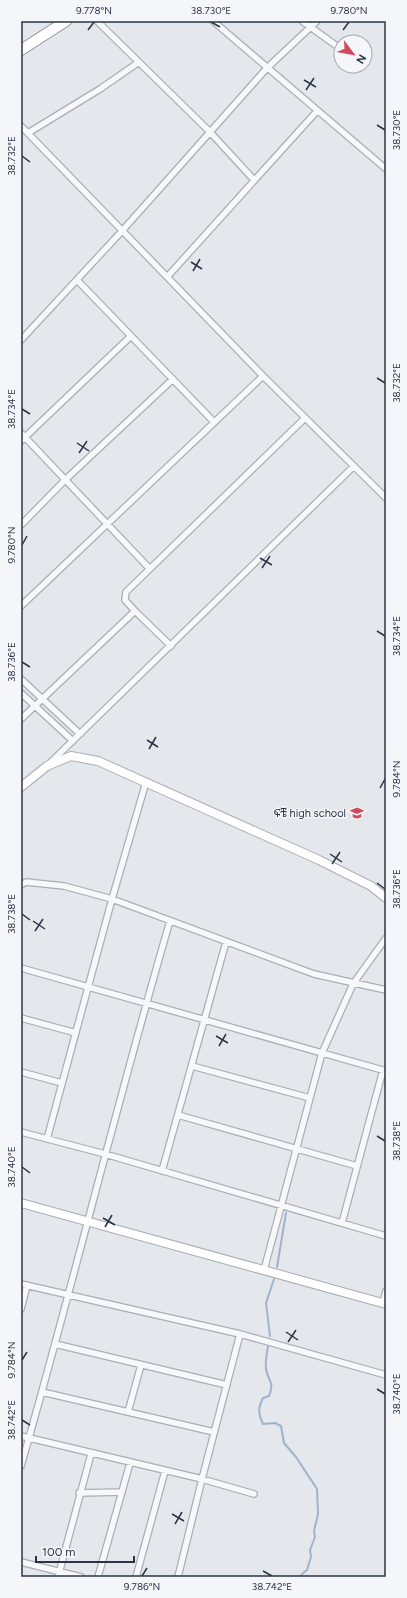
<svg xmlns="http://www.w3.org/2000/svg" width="407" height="1598" viewBox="0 0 407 1598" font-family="Figtree,'Noto Sans Ethiopic',sans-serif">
<rect width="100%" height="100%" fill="#e4e7ec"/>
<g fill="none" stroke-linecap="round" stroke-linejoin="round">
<path stroke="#9fb4cc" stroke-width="2" d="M277,1267L286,1213
M270,1336L266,1303L274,1279
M268,1346C267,1353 265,1361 266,1369C268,1382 275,1381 269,1396L263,1398C258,1408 258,1413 263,1424L275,1423L281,1426L284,1443L296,1457L317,1489L318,1514L314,1531L315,1537L310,1550L311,1557L307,1570L302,1574L301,1577"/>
<g stroke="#a9aeb7" stroke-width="8">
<path id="street" d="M97,21L210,132L254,180
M213,21L386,169
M302,21L341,49
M21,126L263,376L386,498
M28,133L100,89L139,62
M168,276L317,111
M77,280L214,422
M21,340L122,231L267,68L317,21
M21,433L149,568
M21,441L131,336
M21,525L65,480L173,379
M21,606L263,376
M135,611L171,646
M21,679L80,734
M21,693L73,741
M21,719L135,611L125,600L126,592L305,418
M50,763L353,467
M21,885L26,882L64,886L112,899L314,974L386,990
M21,968L386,1071
M21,1018L76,1033
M192,1066L310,1098
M21,1072L62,1083
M178,1115L357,1166
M21,1132L105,1154L386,1236
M47,1139L112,899L146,782
M162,1171L226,942
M342,1223L383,1070
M264,1270L322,1053L353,984L386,938
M21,1284L240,1334L386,1375
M383,1303L386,1291
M21,1309L27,1285
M55,1344L227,1385
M42,1392L214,1432
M128,1412L141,1365
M21,1436L202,1479L254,1494
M21,1466C73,1285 117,1102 170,921
M79,1493L122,1492
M21,1562L81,1577
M58,1577L91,1454
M98,1577L130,1463
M136,1577L165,1471
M178,1577L202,1479L240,1334"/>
</g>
<g stroke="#a9aeb7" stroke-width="10">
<path id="secondary" d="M21,787L47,766L71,756L98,761L319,860L371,886L386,898
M21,1203L386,1304"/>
</g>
<g stroke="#8b94a3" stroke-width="12">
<path id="highway" d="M21,50L66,21"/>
</g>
<use href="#street" stroke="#f7f8fa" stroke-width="5.5"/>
<use href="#secondary" stroke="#fff" stroke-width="8"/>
<use href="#highway" stroke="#fff" stroke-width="10"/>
</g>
<path fill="none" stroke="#2b3445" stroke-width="1.5" d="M211,22L220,27M88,30L94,22M343,30L349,22M304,80L316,87M306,90L314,78M377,125L385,130M22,156L30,162M191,262L202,269M193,271L200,259M377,378L385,383M22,409L30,414M77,443L89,451M79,453L87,441M22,545L27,536M260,558L272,565M262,568L270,556M377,631L385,636M22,662L30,667M147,740L158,747M149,749L156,737M380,788L385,779M330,854L342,862M332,864L340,852M377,883L385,889M22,914L30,920M33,921L45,929M35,931L43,919M216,1036L228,1043M219,1046L226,1034M377,1136L385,1141M22,1167L30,1173M103,1218L115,1225M105,1227L112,1215M286,1332L298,1340M288,1342L296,1330M22,1360L27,1352M377,1389L385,1394M22,1420L30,1425M172,1514L184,1521M175,1524L182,1512M263,1571L272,1576M142,1576L147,1568"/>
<defs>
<g id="school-bare" transform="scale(1.08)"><path d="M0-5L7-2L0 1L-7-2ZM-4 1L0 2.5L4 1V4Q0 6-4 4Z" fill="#d1495b" stroke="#f4f6f9" stroke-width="2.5" paint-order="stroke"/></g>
</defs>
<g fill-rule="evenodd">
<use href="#school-bare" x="357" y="813"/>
</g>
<g text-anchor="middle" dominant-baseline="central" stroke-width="3" stroke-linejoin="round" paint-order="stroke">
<g font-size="11" fill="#2b3445" stroke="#f4f6f9" text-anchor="end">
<text x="346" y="813">ፍቼ high school</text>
</g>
</g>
<rect width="407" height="1598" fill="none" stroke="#f4f6f9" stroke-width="44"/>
<g transform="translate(353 54) rotate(122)"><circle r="19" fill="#f4f6f9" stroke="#a4a8b1"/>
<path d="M0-3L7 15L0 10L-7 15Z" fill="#d1495b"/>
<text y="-6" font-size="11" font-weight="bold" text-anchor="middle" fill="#2b3445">N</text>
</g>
<path d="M36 1556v6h98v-6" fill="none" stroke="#2b3445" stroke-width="2"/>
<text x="42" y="1556" font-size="12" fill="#2b3445" stroke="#f4f6f9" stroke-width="3" paint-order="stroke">100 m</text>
<rect x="22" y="22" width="363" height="1554" fill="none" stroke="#2b3445" stroke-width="1.5"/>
<g font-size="10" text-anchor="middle" fill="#2b3445">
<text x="94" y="14">9.778°N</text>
<text x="211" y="14">38.730°E</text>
<text x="349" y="14">9.780°N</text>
<text transform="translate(396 130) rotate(-90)" y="4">38.730°E</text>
<text transform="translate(11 156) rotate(-90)" y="4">38.732°E</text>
<text transform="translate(396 383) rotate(-90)" y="4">38.732°E</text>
<text transform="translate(11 409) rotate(-90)" y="4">38.734°E</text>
<text transform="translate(11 545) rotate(-90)" y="4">9.780°N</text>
<text transform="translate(396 636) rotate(-90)" y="4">38.734°E</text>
<text transform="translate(11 662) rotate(-90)" y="4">38.736°E</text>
<text transform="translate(396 779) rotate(-90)" y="4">9.784°N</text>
<text transform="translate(396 889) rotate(-90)" y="4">38.736°E</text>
<text transform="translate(11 914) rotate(-90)" y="4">38.738°E</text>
<text transform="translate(396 1141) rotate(-90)" y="4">38.738°E</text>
<text transform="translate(11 1167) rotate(-90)" y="4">38.740°E</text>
<text transform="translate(11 1360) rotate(-90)" y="4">9.784°N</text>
<text transform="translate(396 1394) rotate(-90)" y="4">38.740°E</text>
<text transform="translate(11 1420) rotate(-90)" y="4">38.742°E</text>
<text x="142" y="1590">9.786°N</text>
<text x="272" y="1590">38.742°E</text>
</g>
</svg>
